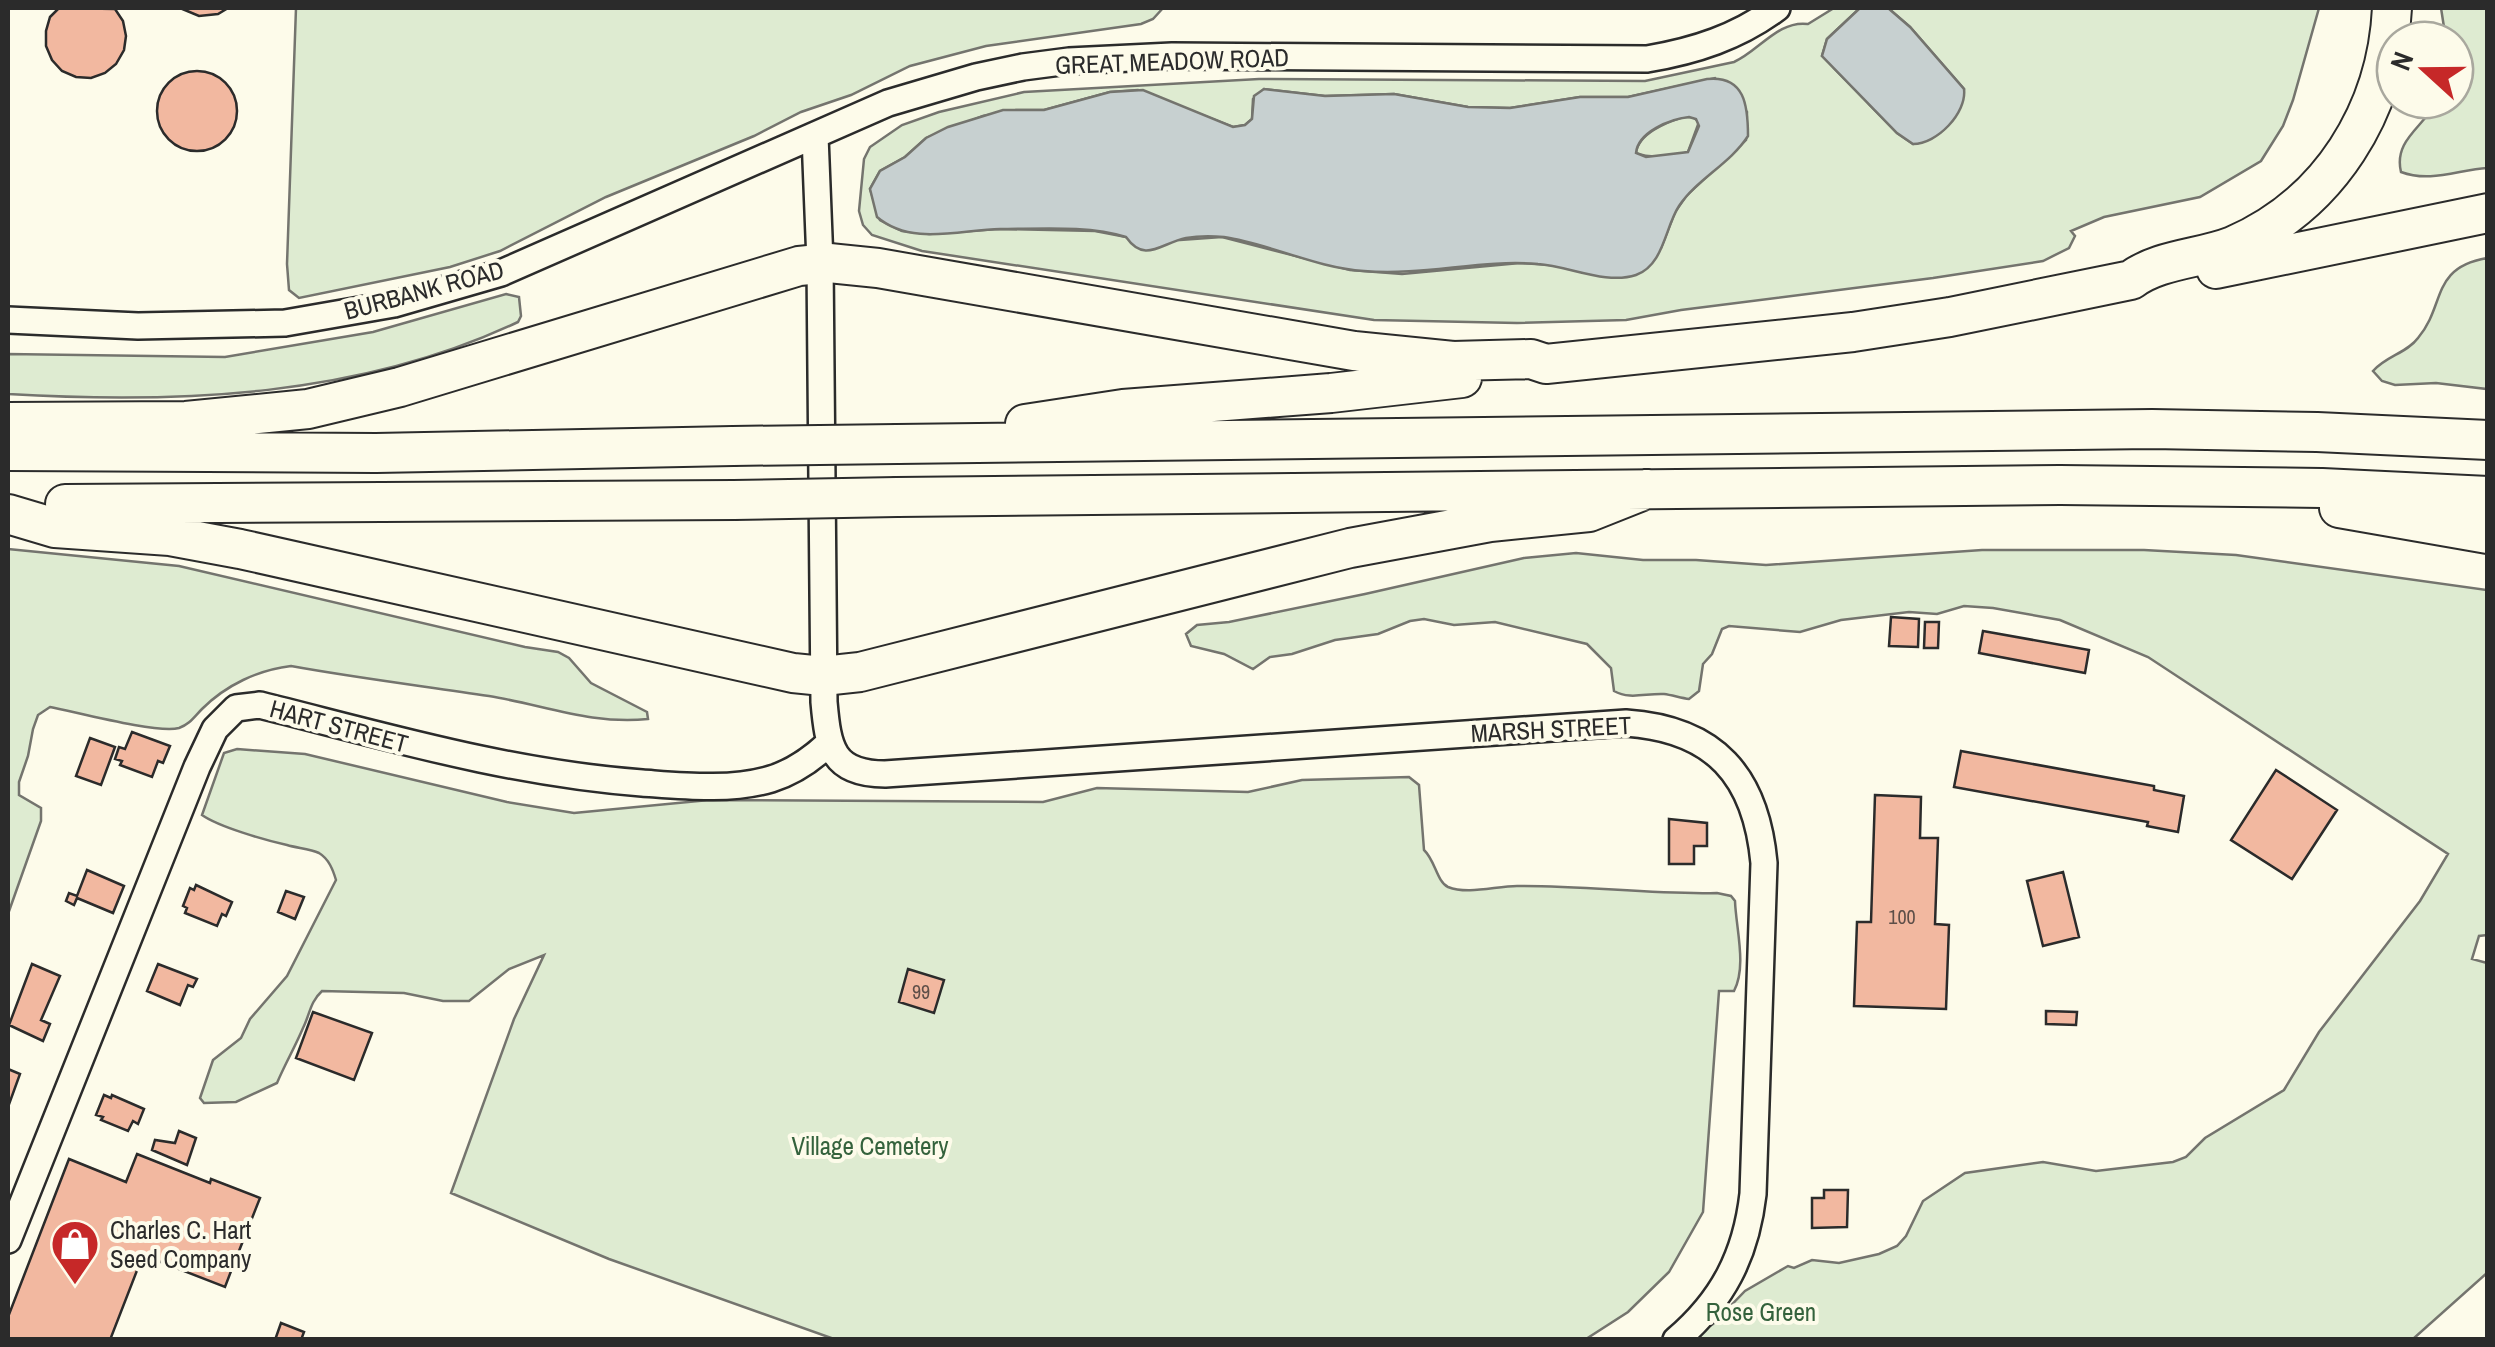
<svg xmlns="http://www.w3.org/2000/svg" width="2495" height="1347" viewBox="0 0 2495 1347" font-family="'Archivo Narrow',sans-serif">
<rect width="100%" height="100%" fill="#fdfbea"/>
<path fill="#deebd1" stroke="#74746e" stroke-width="2.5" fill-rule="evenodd" d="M296,8H1163L1153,19L1141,24L986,46L910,66L851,95L801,112L754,136L606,197L500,251L450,267L299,298L289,290L287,264Z
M1834,8H1860L1827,39L1822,56L1897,133L1913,144C1941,140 1961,116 1964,89L1910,27L1888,8H2319L2293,100L2283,126L2261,161L2200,197L2104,217L2071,231L2075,236L2069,248L2043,261L1933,278L1681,310L1626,320L1517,323L1374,320L922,251L872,235L863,225L859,211L864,159L870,147L902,125L939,112L1024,92L1259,79L1645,81L1734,62C1759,51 1778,20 1808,24ZM1715,78L1747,112L1746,140L1687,195L1675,212L1661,248L1608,276L1551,265L1520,263L1402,274L1350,270L1222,237L1180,240L1126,237L1095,231L998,229L929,234L902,231L880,220L870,189L880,171L905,157L926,138L983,116L1016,110H1044L1110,92L1138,90L1233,127L1245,125L1252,119L1253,99L1264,89L1325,96L1394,94L1468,107L1510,108L1580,97H1628Z
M2441,8H2487V168C2458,170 2430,183 2401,172C2393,139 2426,126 2437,100H2455V40H2446Z
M1684,117H1693L1699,122L1688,152C1675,157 1649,159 1636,153C1638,134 1666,122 1684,117Z
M2487,258V389L2436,383L2395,385L2382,381L2373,371C2386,356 2407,353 2418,338C2446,305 2430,268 2487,258Z
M506,294L519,297L521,316L518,322C360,397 179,404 8,394V354L225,357L373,332Z
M8,549L179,566L525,647L558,652L569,658L591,683L647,712L648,719C592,725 544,705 489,696C423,686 357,678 291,666C258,670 226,685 202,709C194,717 190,724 179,728C158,734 76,712 50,707L38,715L33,729L28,756L19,782V795L41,808V821L8,914Z
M1982,550H2144L2236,555L2487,590L2488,935L2479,936L2472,959L2487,963V1273L2413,1339H1689L1713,1324L1745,1291L1788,1266L1794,1268L1812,1260L1839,1263L1879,1254L1897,1246L1906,1236L1923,1201L1965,1173L2043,1162L2096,1171L2173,1162L2186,1157L2205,1138L2284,1090L2319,1032L2420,901L2448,854L2148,657L2060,620L1993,608L1964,606L1937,614L1909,612L1841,620L1800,632L1729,626L1722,629L1712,654L1703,664L1699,691L1689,699C1681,698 1672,695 1664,694C1646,693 1630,700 1614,691L1611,668L1587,644L1495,622L1454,625L1424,619L1410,621L1378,634L1335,640L1292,654L1270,657L1253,669L1224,654L1191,646L1186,634L1197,625L1229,622L1365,594L1524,558L1576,553L1643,560H1696L1766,565Z
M237,749L305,754L507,802L574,813L709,800L1043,802L1097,788L1248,792L1302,780L1409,777L1419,785L1424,850C1435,860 1437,882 1448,887C1468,895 1496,886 1517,886C1584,885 1651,895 1717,893L1731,896L1735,901C1736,929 1747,966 1734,991H1719L1703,1212L1669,1272L1628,1312L1586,1339H834L609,1259L451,1193L514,1019L544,955L509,969L469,1001H443L404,993L322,991C310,1002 310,1014 303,1028C295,1047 285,1064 277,1083L236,1102L204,1103L200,1098L213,1060L241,1038L250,1019L287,976L336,880C333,870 329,859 319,853C310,849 297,848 287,845C265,840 219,827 202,815L224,753Z"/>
<path fill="#c7d0d0" stroke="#74746e" stroke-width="2.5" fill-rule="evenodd" d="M1860,8H1888L1910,27L1964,89C1967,113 1937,144 1913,144L1897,133L1822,56L1827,39Z
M1707,79C1745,75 1748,106 1748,136C1730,164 1697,179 1679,206C1665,227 1664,265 1636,275C1606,285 1569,266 1538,264C1481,259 1424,276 1364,271C1316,268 1271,244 1224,237C1211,236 1198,236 1186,238C1161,243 1145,264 1126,237C1088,225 1039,229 1000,229C959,230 911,246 877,217L870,189L880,171L905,157L926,138L948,127L1003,110H1044L1110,92L1143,90L1233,127L1245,125L1252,119L1254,96L1264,89L1325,96L1394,94L1468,107L1510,108L1580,97H1628ZM1689,117L1696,119L1699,126L1688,152L1646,157L1636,153C1638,132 1670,119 1689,117Z"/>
<path fill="#f2b8a0" stroke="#2b2b2b" stroke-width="2.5" d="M59,8L115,9L123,21L126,36L124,50L116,64L105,73L91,78L76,77L62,71L52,60L46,46V31L50,17Z
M180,8H228L218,14L199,16Z
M157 111a40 40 0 1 1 80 0a40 40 0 1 1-80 0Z
M1891,617L1919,619L1918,647L1889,646Z
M1925,622H1939L1938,648H1924Z
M1983,631L2089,650L2085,673L1979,653Z
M132,732L170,746L163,763L158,761L152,777L120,765L122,761L115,759L119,747L125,749Z
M90,738L115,747L101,785L76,776Z
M1961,751L2154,786V790L2184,796L2178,832L2147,826L2148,822L1954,787Z
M2276,770L2337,810L2292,879L2231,840Z
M1875,795L1921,797L1920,838H1938L1935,924L1949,925L1946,1009L1854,1006L1857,922H1871Z
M1669,819L1707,823V846H1694V864H1669Z
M87,870L124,886L113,913L77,898L74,905L66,901L69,893L77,896Z
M2063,872L2079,937L2043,946L2027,881Z
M196,885L232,902L226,916L222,914L217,926L185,913L187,908L183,906L190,888L194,890Z
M286,891L304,897L295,919L278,912Z
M32,964L60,976L41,1020L50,1024L43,1041L9,1025Z
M158,964L197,979L193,987L188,985L180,1005L147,991Z
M908,969L944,980L934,1013L899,1002Z
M2046,1011L2077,1012L2076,1025L2046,1024Z
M313,1012L372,1033L354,1080L296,1058Z
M8,1069L20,1074L8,1107Z
M104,1095L111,1098L112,1095L144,1109L138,1124L133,1121L128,1131L101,1120L103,1117L96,1115Z
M179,1131L196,1138L187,1165L152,1150L155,1140L175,1143Z
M137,1154L210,1183L211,1179L260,1198L239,1251L243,1253L238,1267L233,1266L225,1287L143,1255L110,1340H8V1317L69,1159L126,1182Z
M1824,1190H1848L1847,1227L1812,1228V1198H1824Z
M281,1323L304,1332L301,1340H275Z"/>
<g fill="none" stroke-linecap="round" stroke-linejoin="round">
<g stroke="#2b2b2b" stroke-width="30">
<path id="minor" d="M815,136L820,262L824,702C828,747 832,774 885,774L1626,723C1715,729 1756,776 1764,863L1753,1194C1746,1255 1723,1300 1676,1340
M8,320L138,326L285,323L394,304L501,273L888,103L976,77L1023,67L1069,61L1172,56L1647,59C1695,51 1738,37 1777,8
M8,1240L197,767L215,729L236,708L260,705C388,737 510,773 642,783C684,786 730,791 771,779C794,772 812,759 829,743"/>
</g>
<g stroke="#2b2b2b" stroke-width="42">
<path id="highway" d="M2216,269L2488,213
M8,422L186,421L308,409L400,387L799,266L829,263L878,268L1354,351L1453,361L1531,359L1546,364L1853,332L1950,317L2131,280C2159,259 2200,259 2233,246C2330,204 2387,111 2392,8
M1025,424L1123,409L1331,393L1462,378
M897,444L2152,429L2317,432L2488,440
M8,451L376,453L733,446
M897,497L2060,485L2322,488L2488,496
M65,504L734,500
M2339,508L2488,534
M8,514L55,528L170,536L240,549L793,673L823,676L860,672L1350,548L1490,522L1589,512L1647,489"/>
</g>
<use href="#minor" stroke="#fdfbea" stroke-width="25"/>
<use href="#highway" stroke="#fdfbea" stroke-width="38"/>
<g stroke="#2b2b2b" stroke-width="42" stroke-linecap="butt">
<path id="highway-bridge" d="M733,446L897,444
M734,500L897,497"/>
</g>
<use href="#highway-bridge" stroke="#fdfbea" stroke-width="38"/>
</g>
<defs>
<g id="shop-pin" transform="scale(2.5)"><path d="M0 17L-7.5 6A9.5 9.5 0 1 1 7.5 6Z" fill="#c62828" stroke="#fdfbea"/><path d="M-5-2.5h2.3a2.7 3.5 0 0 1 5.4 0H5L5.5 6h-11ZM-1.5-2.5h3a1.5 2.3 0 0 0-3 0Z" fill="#fff"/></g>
</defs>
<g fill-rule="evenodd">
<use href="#shop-pin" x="75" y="1244"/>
</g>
<g text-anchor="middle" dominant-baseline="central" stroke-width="8" stroke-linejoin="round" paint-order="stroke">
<g font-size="20" fill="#5d4e48">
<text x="1902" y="916">100</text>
<text x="921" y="991">99</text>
</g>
<g font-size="25" fill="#2b2b2b" stroke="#fdfbea">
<text transform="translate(1172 61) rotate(-2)">GREAT MEADOW ROAD</text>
<text transform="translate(424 290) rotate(-15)">BURBANK ROAD</text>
<text transform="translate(339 726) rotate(15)">HART STREET</text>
<text transform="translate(1551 729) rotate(-3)">MARSH STREET</text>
</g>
<g font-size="25" fill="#34623c" stroke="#fdfbea">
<text x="870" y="1146">Village Cemetery</text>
<text x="1761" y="1312">Rose Green</text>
</g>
<g font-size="25" fill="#2b2b2b" stroke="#fdfbea" text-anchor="start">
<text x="110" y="1230">Charles C. Hart<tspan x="110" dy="29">Seed Company</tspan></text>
</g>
</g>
<rect width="2495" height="1347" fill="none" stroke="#2b2b2b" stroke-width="20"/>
<g transform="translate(2425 70) rotate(291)"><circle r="48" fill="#fdfbea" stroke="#a9a89e" stroke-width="2.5"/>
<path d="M0-8L18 38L0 25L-18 38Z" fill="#c62828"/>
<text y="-15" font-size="28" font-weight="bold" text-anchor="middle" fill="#2b2b2b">N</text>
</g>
</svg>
